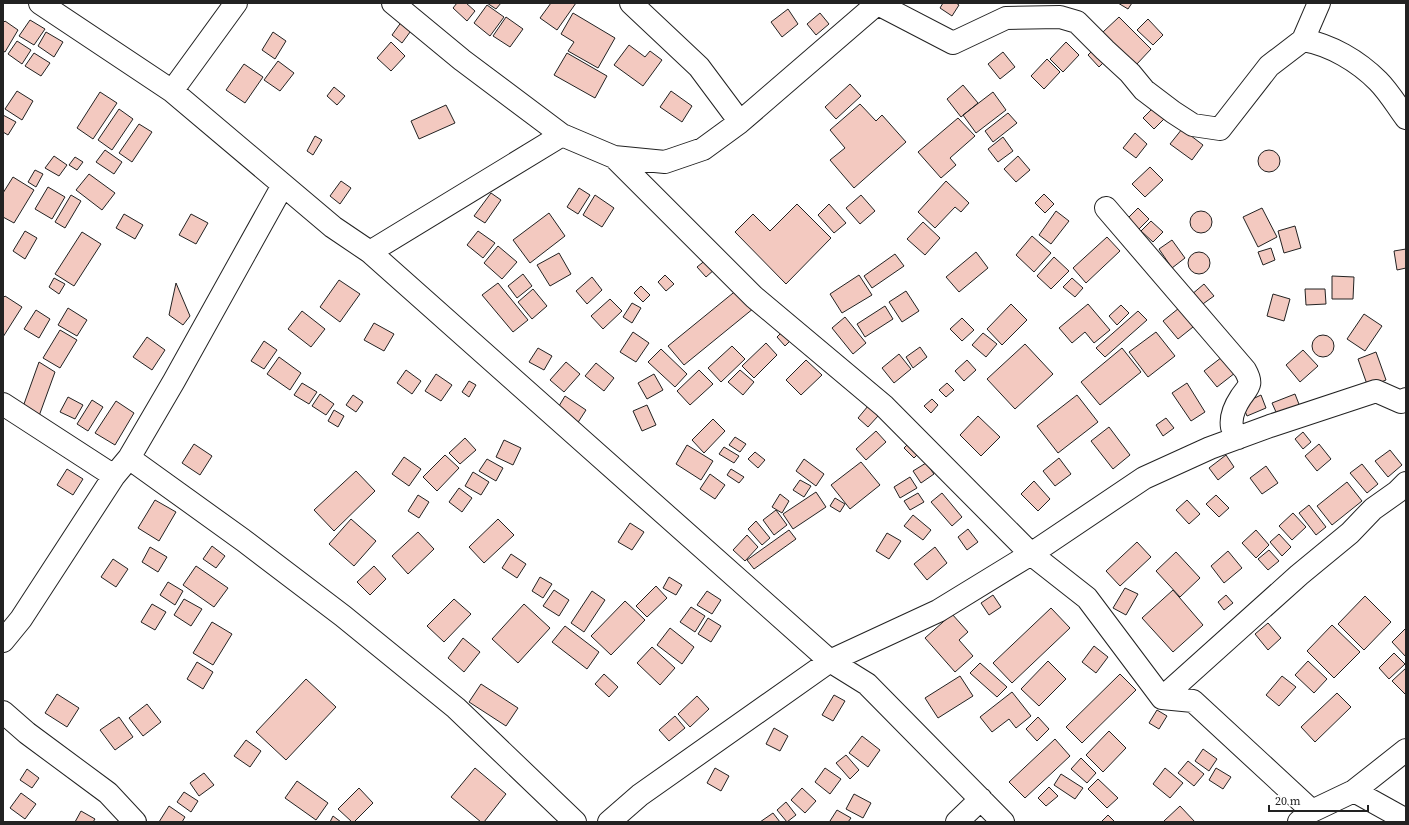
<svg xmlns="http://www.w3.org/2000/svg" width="1409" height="825" viewBox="0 0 1409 825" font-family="'Source Serif 4',serif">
<rect width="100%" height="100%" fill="#fff"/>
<path fill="#f3c9c0" stroke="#222" d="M457,3H466L475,11L467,21L453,8Z
M487,3H501L496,9Z
M551,3H576L557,30L540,18Z
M943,3H956L959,5L952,16L940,8Z
M1118,3H1132L1128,9Z
M487,5L504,17L490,36L474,23Z
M788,9L798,24L782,37L771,22Z
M573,13L615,38L598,68L568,51L574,42L561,34Z
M820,13L829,24L816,35L807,24Z
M506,17L523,29L510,47L493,36Z
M1119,17L1151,49L1136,65L1103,32Z
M1148,19L1163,35L1153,45L1137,30Z
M30,20L45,29L34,45L19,36Z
M5,21L18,30L5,52L3,51V23Z
M402,21L413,28L402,43L392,35Z
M46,32L63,42L54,57L38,46Z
M273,32L286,41L275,59L262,50Z
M17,41L31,50L22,64L8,54Z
M391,42L405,56L391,71L377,58Z
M1066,42L1079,55L1063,72L1050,59Z
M629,45L645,57L650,51L662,60L643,86L614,65Z
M1096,47L1107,59L1099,67L1088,55Z
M1003,52L1015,67L1000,79L988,64Z
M34,53L50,63L41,76L25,66Z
M567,53L607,76L595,98L554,75Z
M1047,59L1060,72L1044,89L1031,76Z
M278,61L294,73L280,91L264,80Z
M244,64L263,77L245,103L226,90Z
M850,84L861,96L836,119L825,107Z
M963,85L978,103L961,117L947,99Z
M334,87L345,96L337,105L327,96Z
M17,91L33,101L22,120L5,109Z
M671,91L692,106L682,122L660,107Z
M100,92L117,103L93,139L77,128Z
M993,92L1006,110L976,133L963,115Z
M860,104L876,121L882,115L906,142L854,188L830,160L845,148L830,130Z
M446,105L455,123L419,139L411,121Z
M1156,105L1167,116L1154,129L1143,118Z
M119,109L133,119L112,150L98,140Z
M1008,113L1017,123L993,142L985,131Z
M3,115L16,122L8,135L3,132Z
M958,118L975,136L950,158L956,165L941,178L918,152Z
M139,124L152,132L132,162L119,153Z
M1182,129L1203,145L1192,160L1170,144Z
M1135,133L1147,144L1136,158L1123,148Z
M315,136L322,140L313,155L307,151Z
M1003,137L1013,151L998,162L988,149Z
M1258 161a11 11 0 1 1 22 0a11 11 0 1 1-22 0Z
M105,150L122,162L114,174L96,162Z
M54,156L67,165L59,176L45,168Z
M1018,156L1030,170L1016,182L1004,169Z
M75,157L83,162L77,170L69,165Z
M1150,167L1163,180L1145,197L1132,184Z
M35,170L43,174L36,187L28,182Z
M89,174L115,193L102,210L76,190Z
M13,177L34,190L14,223L3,217V193Z
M341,181L351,188L340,204L330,196Z
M946,181L969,203L961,212L955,207L935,228L918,212Z
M48,187L65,197L52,219L35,209Z
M579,188L590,195L578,214L567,207Z
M491,193L501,200L485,223L474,216Z
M1044,194L1054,204L1045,213L1035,203Z
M71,195L81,201L65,228L55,222Z
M595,195L614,208L602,227L583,215Z
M861,195L875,211L860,224L846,208Z
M797,204L831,238L786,284L735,232L753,214L770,231Z
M829,204L846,223L834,233L818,215Z
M1138,208L1149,219L1139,229L1128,218Z
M1262,208L1277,237L1258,247L1243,217Z
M1056,211L1069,221L1051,244L1039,235Z
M1190 222a11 11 0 1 1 22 0a11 11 0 1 1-22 0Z
M549,213L565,236L530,263L513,240Z
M124,214L143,225L135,239L116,228Z
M191,214L208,223L196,244L179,235Z
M1151,221L1163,232L1153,242L1141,231Z
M923,222L940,238L925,255L907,239Z
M1295,226L1301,248L1284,253L1278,231Z
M25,231L37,238L25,259L13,251Z
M478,231L495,243L483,258L467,245Z
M82,232L101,244L74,286L55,274Z
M1032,236L1051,253L1034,272L1016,255Z
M1107,237L1120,251L1086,283L1073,268Z
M1172,240L1185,258L1172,268L1159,249Z
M498,246L517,262L502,279L484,263Z
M1271,248L1275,260L1263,265L1258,252Z
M1406,249V268L1397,270L1394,251Z
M976,252L988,268L959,292L946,277Z
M1188 263a11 11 0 1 1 22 0a11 11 0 1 1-22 0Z
M559,253L571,274L550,286L537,265Z
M895,254L904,266L872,288L864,276Z
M1054,257L1069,271L1051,289L1037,276Z
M707,259L715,269L706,277L697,267Z
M523,274L532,286L517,298L508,286Z
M665,275L674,284L666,291L658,282Z
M859,275L872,295L842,313L830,294Z
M1332,276L1354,277L1353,299H1332Z
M592,277L602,290L587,304L576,291Z
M54,278L65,284L59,294L49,287Z
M1072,278L1083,288L1075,297L1063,287Z
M339,280L360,294L340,322L320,307Z
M176,283L190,316L183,325L169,315Z
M498,283L528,320L513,332L482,295Z
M1204,284L1214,296L1200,306L1191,295Z
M641,286L650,295L643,302L634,293Z
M533,289L547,306L532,319L518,302Z
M738,289L754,308L684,365L668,346Z
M1305,289H1325L1326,304L1306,305Z
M906,291L919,311L902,322L889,302Z
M1273,294L1290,299L1284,321L1267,316Z
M5,296L22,307L3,337V298Z
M610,299L622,311L603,329L591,316Z
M632,303L641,308L632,323L623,317Z
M1011,304L1027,320L1002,345L987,329Z
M1088,304L1110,330L1094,343L1085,332L1072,343L1059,328Z
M1184,304L1198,323L1178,339L1163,321Z
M1121,305L1129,313L1117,325L1109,316Z
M885,306L893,319L865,337L857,324Z
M68,308L87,320L77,336L58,325Z
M36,310L50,319L39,338L24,329Z
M302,311L325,329L311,347L288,329Z
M1138,311L1147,320L1105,357L1096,348Z
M1364,314L1382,326L1365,351L1347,339Z
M845,317L866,343L853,354L832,328Z
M962,318L974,330L962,341L950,329Z
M374,323L394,334L384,351L364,340Z
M60,330L77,340L60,368L43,358Z
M784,330L792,339L785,346L777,337Z
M633,332L649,343L636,362L620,352Z
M1156,332L1175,356L1148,377L1129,352Z
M983,333L997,344L986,357L972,345Z
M1312 346a11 11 0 1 1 22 0a11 11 0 1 1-22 0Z
M147,337L165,350L152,370L133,357Z
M264,341L277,350L264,369L251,361Z
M766,343L777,355L754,378L742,366Z
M1025,344L1053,374L1015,409L987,379Z
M732,346L745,359L721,382L708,368Z
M920,347L927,357L913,368L906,357Z
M538,348L552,356L544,370L529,362Z
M1122,348L1141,372L1100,405L1081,382Z
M661,349L687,374L675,387L648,362Z
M1303,350L1318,366L1300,382L1286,365Z
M1376,352L1386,380L1368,387L1358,359Z
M899,354L911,369L894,383L882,368Z
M279,357L301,373L290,390L267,374Z
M1222,357L1235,373L1217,387L1204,371Z
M806,360L822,375L801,395L786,380Z
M967,360L976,370L964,381L955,371Z
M39,362L55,372L35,427L19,418Z
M566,362L580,374L564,392L550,380Z
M596,363L614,378L604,391L585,376Z
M406,370L421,381L412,394L397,383Z
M699,370L713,384L690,405L677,391Z
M740,370L754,382L743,395L728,382Z
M436,374L452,385L441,401L425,391Z
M654,374L663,390L647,399L638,383Z
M469,381L476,385L469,397L462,392Z
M302,383L317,392L309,404L294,395Z
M947,383L954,390L946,397L939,390Z
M1187,383L1205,412L1191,421L1172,393Z
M320,394L334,404L326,415L312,406Z
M1295,394L1302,412L1280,421L1272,403Z
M353,395L363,402L356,412L346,405Z
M1077,395L1098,422L1058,453L1037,426Z
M1261,395L1266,408L1247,416L1242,404Z
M565,396L586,410L577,424L556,411Z
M68,397L83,405L75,419L60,412Z
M932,399L938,405L931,413L924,406Z
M92,400L103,407L88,431L77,424Z
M116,401L134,413L115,445L95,433Z
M647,405L656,425L642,431L633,411Z
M868,406L878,416L868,427L858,418Z
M334,410L344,416L338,427L328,421Z
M978,416L1000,437L981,456L960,435Z
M1166,418L1174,428L1163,436L1156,425Z
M713,419L725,431L704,453L692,440Z
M1109,427L1130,455L1113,469L1091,441Z
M876,431L886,442L866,460L856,449Z
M1303,432L1311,442L1303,449L1295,439Z
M735,437L746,444L740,452L729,445Z
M465,438L476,450L460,464L449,453Z
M504,440L521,448L513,465L496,457Z
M911,441L921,451L914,458L904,448Z
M194,444L212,456L200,475L182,463Z
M1319,444L1331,459L1317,471L1305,456Z
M687,445L713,461L701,480L676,464Z
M724,447L739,456L734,463L719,454Z
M1390,450L1402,465L1388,477L1375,461Z
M755,452L765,460L758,468L748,459Z
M445,455L459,468L437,491L423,477Z
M1226,455L1234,467L1218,480L1209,468Z
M404,457L421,469L409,486L392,474Z
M1059,458L1071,474L1055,486L1043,471Z
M487,459L503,468L496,481L479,471Z
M804,459L824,474L816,486L796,471Z
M861,462L880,485L850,509L831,485Z
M926,463L934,474L921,483L913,471Z
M1362,464L1378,484L1367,493L1350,473Z
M1266,466L1278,483L1262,494L1250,478Z
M67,469L83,479L73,495L57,485Z
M731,469L744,477L739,483L727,475Z
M356,471L375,491L334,531L314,510Z
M473,472L489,482L481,495L465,486Z
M710,474L725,485L715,499L700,489Z
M910,477L917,488L900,498L894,487Z
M800,480L811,486L804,497L793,490Z
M1034,481L1050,499L1038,511L1021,494Z
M1347,482L1362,501L1332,525L1317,506Z
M459,488L472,498L462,512L449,502Z
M816,492L826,507L793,529L783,514Z
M918,493L924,502L910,510L904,501Z
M942,493L962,517L952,526L931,502Z
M780,494L789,501L782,513L772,507Z
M418,495L429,502L419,518L408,511Z
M1216,495L1229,508L1219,517L1206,504Z
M835,498L845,504L840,512L830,506Z
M155,500L176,512L159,541L138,528Z
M1187,500L1200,514L1189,524L1176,510Z
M1309,505L1326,527L1316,535L1299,513Z
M776,510L787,525L774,535L763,520Z
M1293,513L1306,527L1292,540L1279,526Z
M913,515L931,530L923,540L904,526Z
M351,519L376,541L354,566L329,544Z
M498,519L514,535L484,563L469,547Z
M756,521L770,538L762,545L748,529Z
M630,523L644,532L632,550L618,542Z
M968,529L978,542L967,550L958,537Z
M789,530L796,539L754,569L747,560Z
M1256,530L1269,545L1256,558L1242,543Z
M418,532L434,549L408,574L392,556Z
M887,533L901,541L889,559L876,551Z
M1279,534L1291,547L1282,556L1270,542Z
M747,535L758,547L745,561L733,550Z
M1137,542L1151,557L1120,586L1106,571Z
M212,546L225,556L216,568L203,559Z
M150,547L167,557L158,572L142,562Z
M935,547L947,563L927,580L914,564Z
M1269,550L1279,561L1268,570L1258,559Z
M1228,551L1242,568L1224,583L1211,566Z
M1176,552L1200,578L1180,597L1156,571Z
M511,554L526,564L517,578L502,568Z
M113,559L128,569L116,587L101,577Z
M196,566L228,588L214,607L183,585Z
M374,566L386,579L370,595L357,582Z
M540,577L552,584L543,598L532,591Z
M669,577L682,585L676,595L663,588Z
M168,582L183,591L175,605L160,595Z
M656,586L667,598L647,617L636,606Z
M1125,588L1138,594L1126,615L1113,608Z
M554,590L569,600L559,616L543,606Z
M1173,590L1203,625L1173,652L1142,618Z
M592,591L605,600L584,632L571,623Z
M707,591L721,600L712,614L697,605Z
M993,595L1001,607L989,615L981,603Z
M1226,595L1233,603L1224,610L1218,602Z
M1365,596L1391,622L1364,650L1338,624Z
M184,599L202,609L191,626L174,615Z
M454,599L471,614L444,642L427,626Z
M625,601L645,620L611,655L591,636Z
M152,604L166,612L155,630L141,622Z
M524,604L550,628L518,663L492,639Z
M691,607L705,616L695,632L680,622Z
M1051,608L1070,628L1012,683L993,663Z
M952,614L968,632L959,640L973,656L955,672L925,638Z
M708,618L721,626L711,642L698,634Z
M212,622L232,634L213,665L193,653Z
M1268,623L1281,638L1268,650L1255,634Z
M1332,625L1360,652L1334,678L1307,651Z
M565,626L599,652L587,669L552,642Z
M670,628L694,647L682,664L657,645Z
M1406,628V657L1392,642Z
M463,638L480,652L464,672L448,658Z
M1094,646L1108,657L1096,673L1082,662Z
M652,647L675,668L660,685L637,663Z
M1394,653L1405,664L1389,679L1379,668Z
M1048,661L1066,679L1039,706L1021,689Z
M1308,661L1327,679L1314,693L1295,675Z
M197,662L213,672L203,689L187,679Z
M980,663L1007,687L997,697L970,673Z
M1406,668V695L1392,681Z
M604,674L618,687L609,697L595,684Z
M1120,674L1136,690L1082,743L1066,727Z
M960,676L973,696L938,718L925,698Z
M1282,676L1296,687L1279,706L1266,695Z
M306,679L336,707L286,760L256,732Z
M481,684L518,708L506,726L469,702Z
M1012,692L1031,716L1016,728L1009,719L992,732L980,717Z
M1337,693L1351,707L1315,742L1301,727Z
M57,694L79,708L67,727L45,713Z
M834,695L845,701L833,721L822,715Z
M697,696L709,709L690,727L678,714Z
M147,704L161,722L143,736L129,718Z
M1157,710L1167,716L1159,729L1149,723Z
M675,716L685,728L669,741L659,730Z
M119,717L133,737L115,750L100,730Z
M1038,717L1049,729L1037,741L1026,729Z
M774,728L788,736L780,751L766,744Z
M1109,731L1126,748L1103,772L1086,755Z
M862,736L880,750L868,767L849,753Z
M1055,739L1070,756L1025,798L1009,782Z
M246,740L261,751L250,767L234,756Z
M1203,749L1217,759L1209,771L1195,761Z
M846,755L859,770L850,779L836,763Z
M1081,758L1096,773L1087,783L1071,769Z
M1188,761L1204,774L1194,786L1178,773Z
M475,768L506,794L484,822H481L451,797Z
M715,768L729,776L721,791L707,783Z
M825,768L841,779L830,794L815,782Z
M1165,768L1183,783L1170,798L1153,784Z
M1216,768L1231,777L1223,789L1209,780Z
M27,769L39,778L32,788L20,780Z
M204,773L214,785L199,796L190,783Z
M1061,774L1083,788L1075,799L1054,785Z
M1098,779L1118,798L1107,808L1088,789Z
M297,781L328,803L316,820L285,798Z
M1049,787L1058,796L1046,806L1038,798Z
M359,788L373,803L354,822H352L338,809Z
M802,788L816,801L805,813L791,800Z
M184,792L198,801L191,812L177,802Z
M21,793L36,804L25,819L10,808Z
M854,794L871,803L863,818L846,809Z
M786,802L796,815L787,822L777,810Z
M169,806L185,817L182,822H159Z
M1180,806L1195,822H1165L1164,821Z
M837,810L851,818L848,822H832L830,821Z
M81,811L95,819L93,822H75Z
M773,813L780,822H760Z
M1108,815L1115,822H1101Z
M333,816L341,822H330Z"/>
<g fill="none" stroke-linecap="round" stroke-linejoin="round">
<g stroke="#222" stroke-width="24">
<path id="street" d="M40,3L172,91L333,227L370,252L830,661L867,684L1003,822
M393,3L462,60L562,135L614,157L665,162L703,149L740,122L878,3
M631,3L699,67L740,122
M878,4L953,43L1006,18L1060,17L1077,22L1105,50L1130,73L1144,90L1173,112L1193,125L1220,129L1269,66L1303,40L1319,3
M1303,40C1331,45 1358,61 1378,81C1389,92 1397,106 1406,118
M172,91L236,3
M614,157L754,297L884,406L1031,554L1087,598L1162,698L1193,701L1312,811
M1106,208L1245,370C1253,384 1249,386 1241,397C1235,406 1230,416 1232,427C1233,430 1236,434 1238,438
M370,252L562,135
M3,404L114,476
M129,458L243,540L343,616L456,708L575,822
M3,641L21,619L114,476L129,458L174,381L283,185
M1162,698L1299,575L1350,533L1373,509L1397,492L1406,483
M3,712L27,733L108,793L135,822
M1354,791L1399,816L1406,821
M609,822L640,795L830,661L938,611L1031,554L1144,478L1210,448L1270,426L1376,391L1401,402L1406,399
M957,822L981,799
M1299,822L1312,811L1354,791L1406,750"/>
</g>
<use href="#street" stroke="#fff" stroke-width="22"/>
</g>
<rect width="1409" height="825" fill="none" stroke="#222222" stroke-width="8"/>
<path d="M1269 805v6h99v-6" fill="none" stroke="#222222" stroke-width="2"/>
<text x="1275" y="805" font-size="12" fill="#222222" stroke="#ffffff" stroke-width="3" paint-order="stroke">20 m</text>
</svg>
